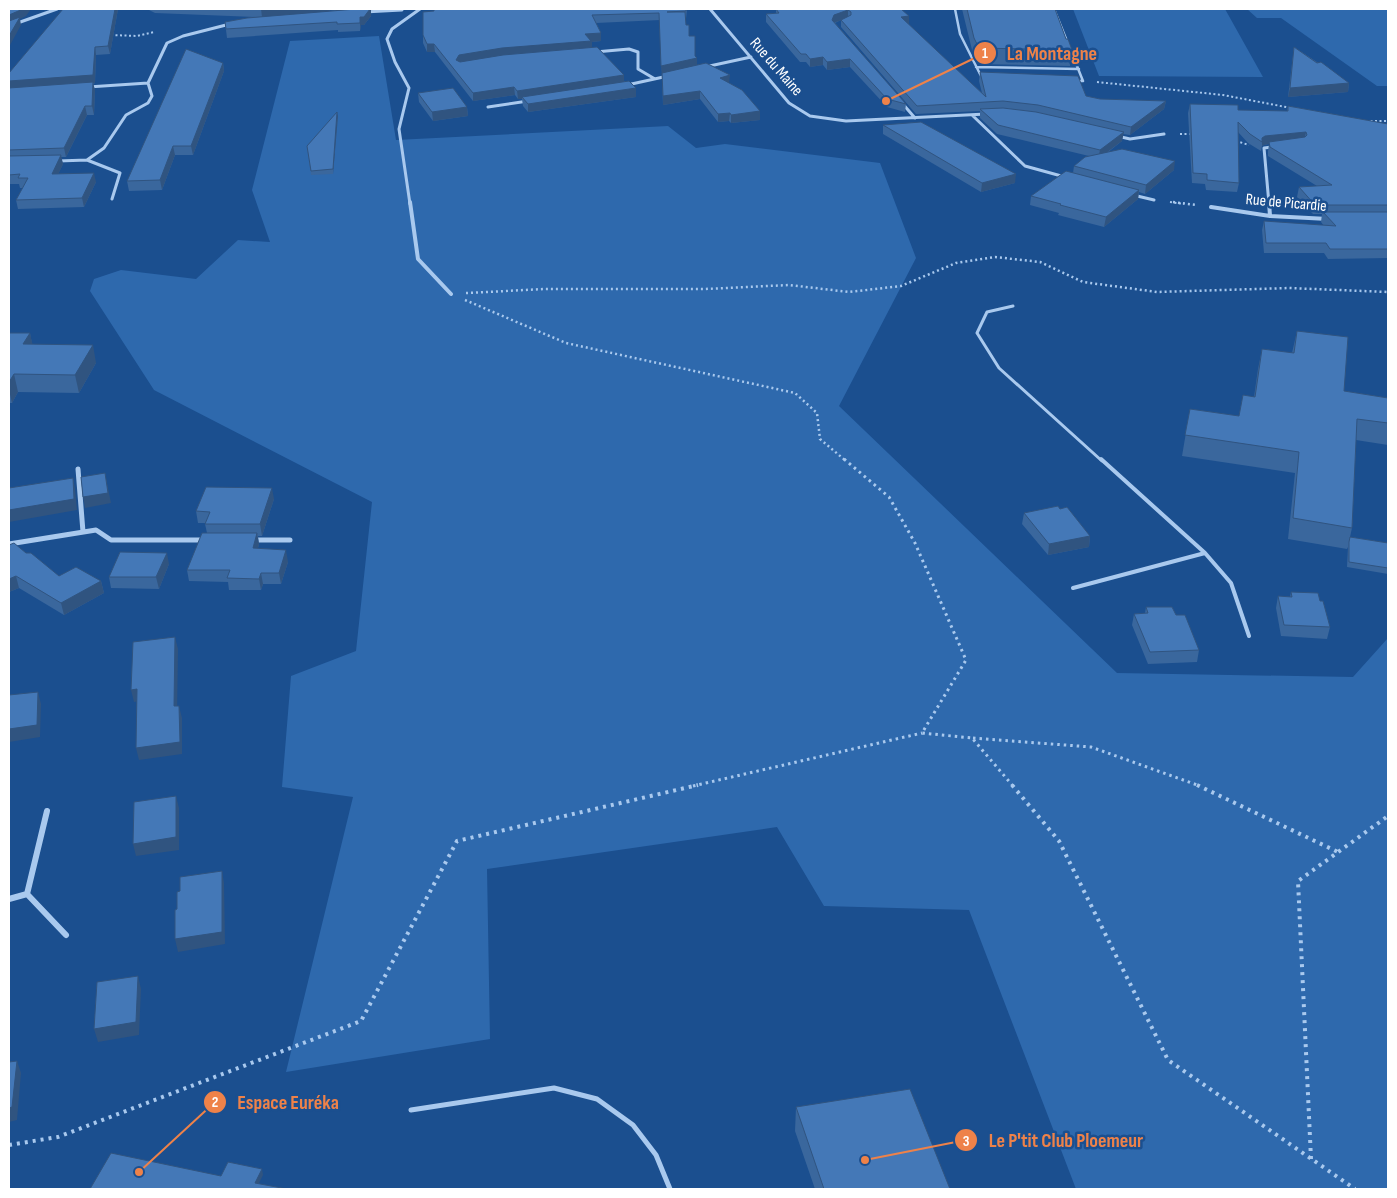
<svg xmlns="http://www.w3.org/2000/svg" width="1397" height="1198" viewBox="0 0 1397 1198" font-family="'Sofia Sans Condensed',sans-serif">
<rect width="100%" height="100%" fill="#1b4f8f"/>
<path fill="#2e69ad" d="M1073,9H1225L1263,77L1099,76Z
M1247,9H1388V86H1377L1281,18H1257Z
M379,36L396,140L668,126L696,148L725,144L880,163L916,258L839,406L1117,673L1353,677L1388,638V1189H1076L969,910L824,906L777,827L487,869L490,1039L286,1072L353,797L282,787L291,676L356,651L372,502L154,390L90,291L94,279L121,270L196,279L238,240L270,242L252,190L290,41Z"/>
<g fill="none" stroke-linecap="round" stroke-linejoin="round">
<path stroke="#a9c9ee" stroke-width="2" stroke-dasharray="2 2.5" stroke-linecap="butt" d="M111,35L137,36L154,32
M1097,82L1223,95L1291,108
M1366,121H1388
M1180,134H1193
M1236,141L1249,145
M1170,202L1184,204"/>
<path stroke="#a9c9ee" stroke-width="2.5" stroke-dasharray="2 3" stroke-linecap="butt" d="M1173,202L1196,205
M466,293L545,289H705L789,285L849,292L901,286L956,263L995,257L1040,262L1083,282L1157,292L1289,288L1388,292
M465,300L566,343L795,393L817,413L820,439L846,461"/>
<path stroke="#a9c9ee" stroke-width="3" stroke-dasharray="2.5 4" stroke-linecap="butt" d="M844,459L889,497L915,543L966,660L922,733L972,738L1013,786
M973,738L1091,747L1200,786
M693,786L922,733"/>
<path stroke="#a9c9ee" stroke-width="4" stroke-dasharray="3 5" stroke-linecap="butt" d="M1012,785L1059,841L1168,1060L1355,1189
M1197,785L1338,852
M9,1145L58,1137L361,1021L457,841L698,785
M1311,1159L1298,881L1388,816"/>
<path stroke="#a9c9ee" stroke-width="2.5" d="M955,9L960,34L982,78
M1054,9L1083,81H1077
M976,67L1079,69"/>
<path stroke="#a9c9ee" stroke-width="3" d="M1013,306L987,312L977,333L999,368L1102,461"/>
<path stroke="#a9c9ee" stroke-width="4" d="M1101,459L1205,553L1231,583L1249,636
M1073,588L1205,553"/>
<path stroke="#a9c9ee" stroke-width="5" d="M411,1110L554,1088L597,1099L633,1125L656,1155L670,1189"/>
<path stroke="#a9c9ee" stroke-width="3" d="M710,9L789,103L810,116L846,121L986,114
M364,12L402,10
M9,26L57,9
M595,52L629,49L638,52V69L655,79
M705,67L751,57
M627,85L668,76
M88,87L148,83
M902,103L915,118
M488,107L528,101
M972,115L1025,166L1065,177
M1117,136L1130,139L1164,134
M58,161L87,160
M1133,195L1154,200
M112,199L120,173L87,160L104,148L126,115L148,103L152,96L148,83L167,43L183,36L230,24
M410,204L399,129L409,88L395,62L387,39L392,29L420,9
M1269,204L1264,148L1273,147"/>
<path stroke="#a9c9ee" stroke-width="4" d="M410,202L418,259L451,294
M1269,202L1270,216
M1211,207L1270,216L1328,219"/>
<path stroke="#a9c9ee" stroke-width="5" d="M78,469L83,532
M253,540H290
M9,544L96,530L111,540H204"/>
<path stroke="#a9c9ee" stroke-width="6" d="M27,894L47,811
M9,899L27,894L66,935"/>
</g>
<path fill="#3a679d" d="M118,9L110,54L96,55L95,83L93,84L95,90L94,115H87L66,157H61L63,164L58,174L96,182L84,207L18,209L16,200L23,188H20L19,184H9V73Z
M147,9H331L329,11L336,10V9H371V16L364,25H361L360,31L338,32V30L227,38L225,22L255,17L155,13Z
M687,9L686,19H685L686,25L697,65L729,83L760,120L731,123L729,121L718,122L700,99L663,105L660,20L596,23L601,33V41L592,42V47L624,81L636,88V97L528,112L523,106L522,99H518L515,95L473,101L435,52H427L423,43V35L434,11Z
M776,9H901L908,24L982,93L979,81L980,72L1100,99L1166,101L1164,109L1130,135L1123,134L1122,141L1107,153L1174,170L1145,194L1139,192L1138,199L1104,227L1058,215L1059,213L1030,205L1031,196L1073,173L1074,166L1089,156L997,134L980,118V111L916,114L841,27V20L835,23L906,104L905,112L887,107L850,67L827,70L823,65L810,67L806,62H800L766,22V14L776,13Z
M962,9H1055L1066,39L1072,50L1070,66L978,64L973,54Z
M1294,47L1349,83L1348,92L1288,97Z
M223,63L224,71L193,155H175L162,190L129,191L127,181Z
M418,93L467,107L468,116L433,121L419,102Z
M1190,104L1238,110L1287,111L1288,106L1388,124V258L1328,259L1324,253H1264L1262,230L1264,221L1324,226L1321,222L1322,214H1313L1297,197L1299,187L1317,186L1268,156V151L1269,144L1264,145L1262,146L1261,151L1248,143L1238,132L1239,183L1237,192L1206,190L1205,184L1192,183L1188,113Z
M338,116L333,174L311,175L307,146Z
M883,125L1015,183L981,192L883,134Z
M1297,331L1344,391L1388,398V445L1356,440L1352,528L1350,537L1388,543V574L1347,567L1348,547L1347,549L1288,539L1295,473L1182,456L1190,409L1239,416L1243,395L1254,397L1258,369L1262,349L1292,353Z
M9,333H30L32,344L96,363L79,393L18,392L12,403H9Z
M274,499L262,536H258L259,544L258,548L288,562L281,584H263L261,590H229L228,582L189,581L187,570L207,533L205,524L206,523H198L196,511Z
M1060,509L1090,536L1089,547L1048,555L1022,524L1024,513Z
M9,545L26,553L59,576L101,581L104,593L64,615L19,588L9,592Z
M169,564L159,589L111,588L109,577Z
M1291,592L1320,601L1330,627L1327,639L1281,636L1276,608L1278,596L1290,597Z
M1146,607L1176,615L1199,650L1197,662L1148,664L1132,625L1134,614L1145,613Z
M796,1107L950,1189H815L795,1131Z"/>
<path fill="#305480" d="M23,9H31L26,16L20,19L21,25L9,47V15Z
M115,9H118L110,54L108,46Z
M261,9H331L328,12L262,17Z
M336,9H371V16L364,25H361L360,31V23L336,11Z
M848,10V18L833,23L832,20L834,15Z
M909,16V24L900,25L901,17Z
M601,33V41L592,42V49L459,64L456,60L459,55L585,34Z
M427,44H434L435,52H427Z
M95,47L96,55L95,83H93L95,90L94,115L92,106L9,90V81Z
M823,57V65L810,67V59Z
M697,58V66L662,75L661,66Z
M850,59V67L827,70V62Z
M223,63L224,71L193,155L191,146Z
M624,75V83L522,97V99H518L517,91Z
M730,75L729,84L720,78Z
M1349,83L1348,92L1288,97L1290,88Z
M514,87L515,95L473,101V93Z
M636,88V97L528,112V104Z
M700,91V99L663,105V96Z
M1166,101L1164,109L1130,135L1131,127Z
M85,106L87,115L66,157L64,148Z
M467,107L468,116L433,121L432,112Z
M760,111V120L731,123V115Z
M337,112L338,116L333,174V169Z
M730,113L729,121L718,122V114Z
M1124,132L1122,141L1098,159L1100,150Z
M1306,132L1304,141L1269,142V144L1264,145L1262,146V138L1265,136Z
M173,146L175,155L162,190L160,180Z
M61,155L63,164L54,183L52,174Z
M1175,161L1174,170L1145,194L1146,185Z
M94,173L96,182L84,207L82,198Z
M1016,174L1015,183L981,192L982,183Z
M1139,190L1138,199L1104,227L1106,217Z
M30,333L34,351L23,344Z
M93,345L96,363L79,393L75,375Z
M14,374L18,392L12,403L9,390V382Z
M105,473L111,503L85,508L83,497Z
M73,478L75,489L77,510L9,522V510Z
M272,488L274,499L262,536L260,524Z
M257,533L259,544L255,559L253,548Z
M1090,536L1089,547L1048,555L1049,544Z
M286,550L288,562L281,584L279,573Z
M167,553L169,564L159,589L156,577Z
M261,573L263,584L261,590L259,579Z
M16,576L19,588L9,592V579Z
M101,581L104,593L64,615L61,603Z
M175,637L178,649L177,718L174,706Z
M137,689L140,701L134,702L131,690Z
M38,692L41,704L40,737L9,742V729Z
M179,706L182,718V754L139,760L136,748Z
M176,796L179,808V850L136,856L133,844Z
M222,871L224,883L225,944L178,952L175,939Z
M138,976L141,989L139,1035L98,1042L94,1029Z
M17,1061L21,1073L17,1120L9,1122V1108Z
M262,1169L263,1175L256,1189L255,1183Z"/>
<path fill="#4478b7" stroke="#305480" d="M9,9H23L9,15Z
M63,9H115L108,46L95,47L93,75L9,81V73Z
M356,9H370L364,17H360V23L337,24V22L226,29L225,22L247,18Z
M434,9H686V11L667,12H685L686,25H689V36H695V56L697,58L661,66L659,13L592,15L601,33L585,34L591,41L502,48L459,55L456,60L460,62L503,55L597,47L624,75L517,91L514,87L473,93L434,44H427L423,35V12L434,11Z
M776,9H901L909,16L901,17L986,97L980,72L1078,76L1086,96L1100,99L1166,101L1131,127L1038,105L1003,101L917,106L841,20L851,15V12L848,10L834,15L832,20L906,104L887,99L850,59L827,62L823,57L810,59L806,54H801L766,14L779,13Z
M967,9H1055L1066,39H1068L1072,50L979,48L974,38Z
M20,17L9,36V21Z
M1294,47L1317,63L1321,62L1349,83L1290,88Z
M186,49L223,63L191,146H173L160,180L127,181Z
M706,63L730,75L720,78L742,90L760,111L731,115L730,113L718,114L700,91L663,96L662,73Z
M629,81L636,88L528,104L522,97Z
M93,82L92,106H85L64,148L9,150V88Z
M453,88L467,107L432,112L418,93Z
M1190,104L1238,105V110L1288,111V106L1388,124V205H1315L1299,187L1332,185L1270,147L1269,142L1305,137L1307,135L1306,132L1265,136L1262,138V142L1250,134L1238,122L1239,183L1207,180V174L1193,173Z
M1003,108L1036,112L1124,132L1100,150L998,125L980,109Z
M337,112L333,169L311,171L307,146Z
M921,122L1016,174L982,183L883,125Z
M1122,149L1175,161L1146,185L1074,166L1085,157Z
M61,155L52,174L94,173L82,198L16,200L28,178H18L20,174L9,175V156Z
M1066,171L1139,190L1106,217L1060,205L1061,204L1031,196Z
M1323,212H1388V249H1330L1326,243H1266L1264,221L1336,226Z
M1297,331L1348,337L1344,391L1388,398V423L1357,419L1352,528L1293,518L1299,452L1185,435L1190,409L1239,416L1243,395L1255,397L1262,349L1294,353Z
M9,333H30L23,344L93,345L75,375L14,374L9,382Z
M105,473L108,493L83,497L81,477Z
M73,478L74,499L9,510V488Z
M206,487L272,488L260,524H205L210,512L196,511Z
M1058,506L1060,509L1067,507L1090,536L1049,544L1024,513Z
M202,533H257L253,548L286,550L279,573H261L259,579L227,578L230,570H187Z
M1350,537L1388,543V568L1349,562V542Z
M14,543L26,553H31L59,576L76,567L101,581L61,603L16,576L9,579V545Z
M120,552L167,553L156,577H109Z
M1291,592L1318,593L1320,601H1323L1330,627L1284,625L1278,596L1292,597Z
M1146,607H1172L1176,615H1185L1199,650L1150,652L1134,614L1148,613Z
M175,637L174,706H179L180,742L136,748L137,689L131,690L133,642Z
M38,692L37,725L9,729V695Z
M176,796V837L133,844L134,802Z
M222,871V932L175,939V910L177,909V892L180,891V877Z
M138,976L136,1022L94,1029L97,982Z
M17,1061L12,1107L9,1108V1062Z
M910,1089L950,1189H824L796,1107Z
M111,1153L221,1176L228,1162L262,1169L255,1183L287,1189H90Z"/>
<g text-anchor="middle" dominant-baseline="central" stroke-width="5" stroke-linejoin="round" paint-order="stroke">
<g font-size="16" fill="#fff" stroke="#1b4f8f">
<text transform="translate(776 67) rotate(49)">Rue du Maine</text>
<text transform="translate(1286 203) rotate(5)">Rue de Picardie</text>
</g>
</g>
<path fill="none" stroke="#ee8249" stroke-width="2" d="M886 101L985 53M139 1172L215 1102M865 1160L966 1140"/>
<g fill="#ee8249" stroke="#1b4f8f" stroke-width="2">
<circle cx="886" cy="101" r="5"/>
<circle cx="139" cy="1172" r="5"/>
<circle cx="865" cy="1160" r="5"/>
<circle cx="985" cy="53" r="12"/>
<circle cx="215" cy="1102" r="12"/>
<circle cx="966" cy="1140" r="12"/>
</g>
<g font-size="15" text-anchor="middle" font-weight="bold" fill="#fff">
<text x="985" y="58">1</text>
<text x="215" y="1107">2</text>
<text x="966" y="1146">3</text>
</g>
<g font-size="20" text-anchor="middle" font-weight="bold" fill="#ee8249" stroke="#1b4f8f" stroke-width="5" stroke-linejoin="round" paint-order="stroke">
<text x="1052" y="60">La Montagne</text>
<text x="288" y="1109">Espace Euréka</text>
<text x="1066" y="1147">Le P'tit Club Ploemeur</text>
</g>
<rect width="1397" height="1198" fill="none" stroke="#ffffff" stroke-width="20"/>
</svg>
